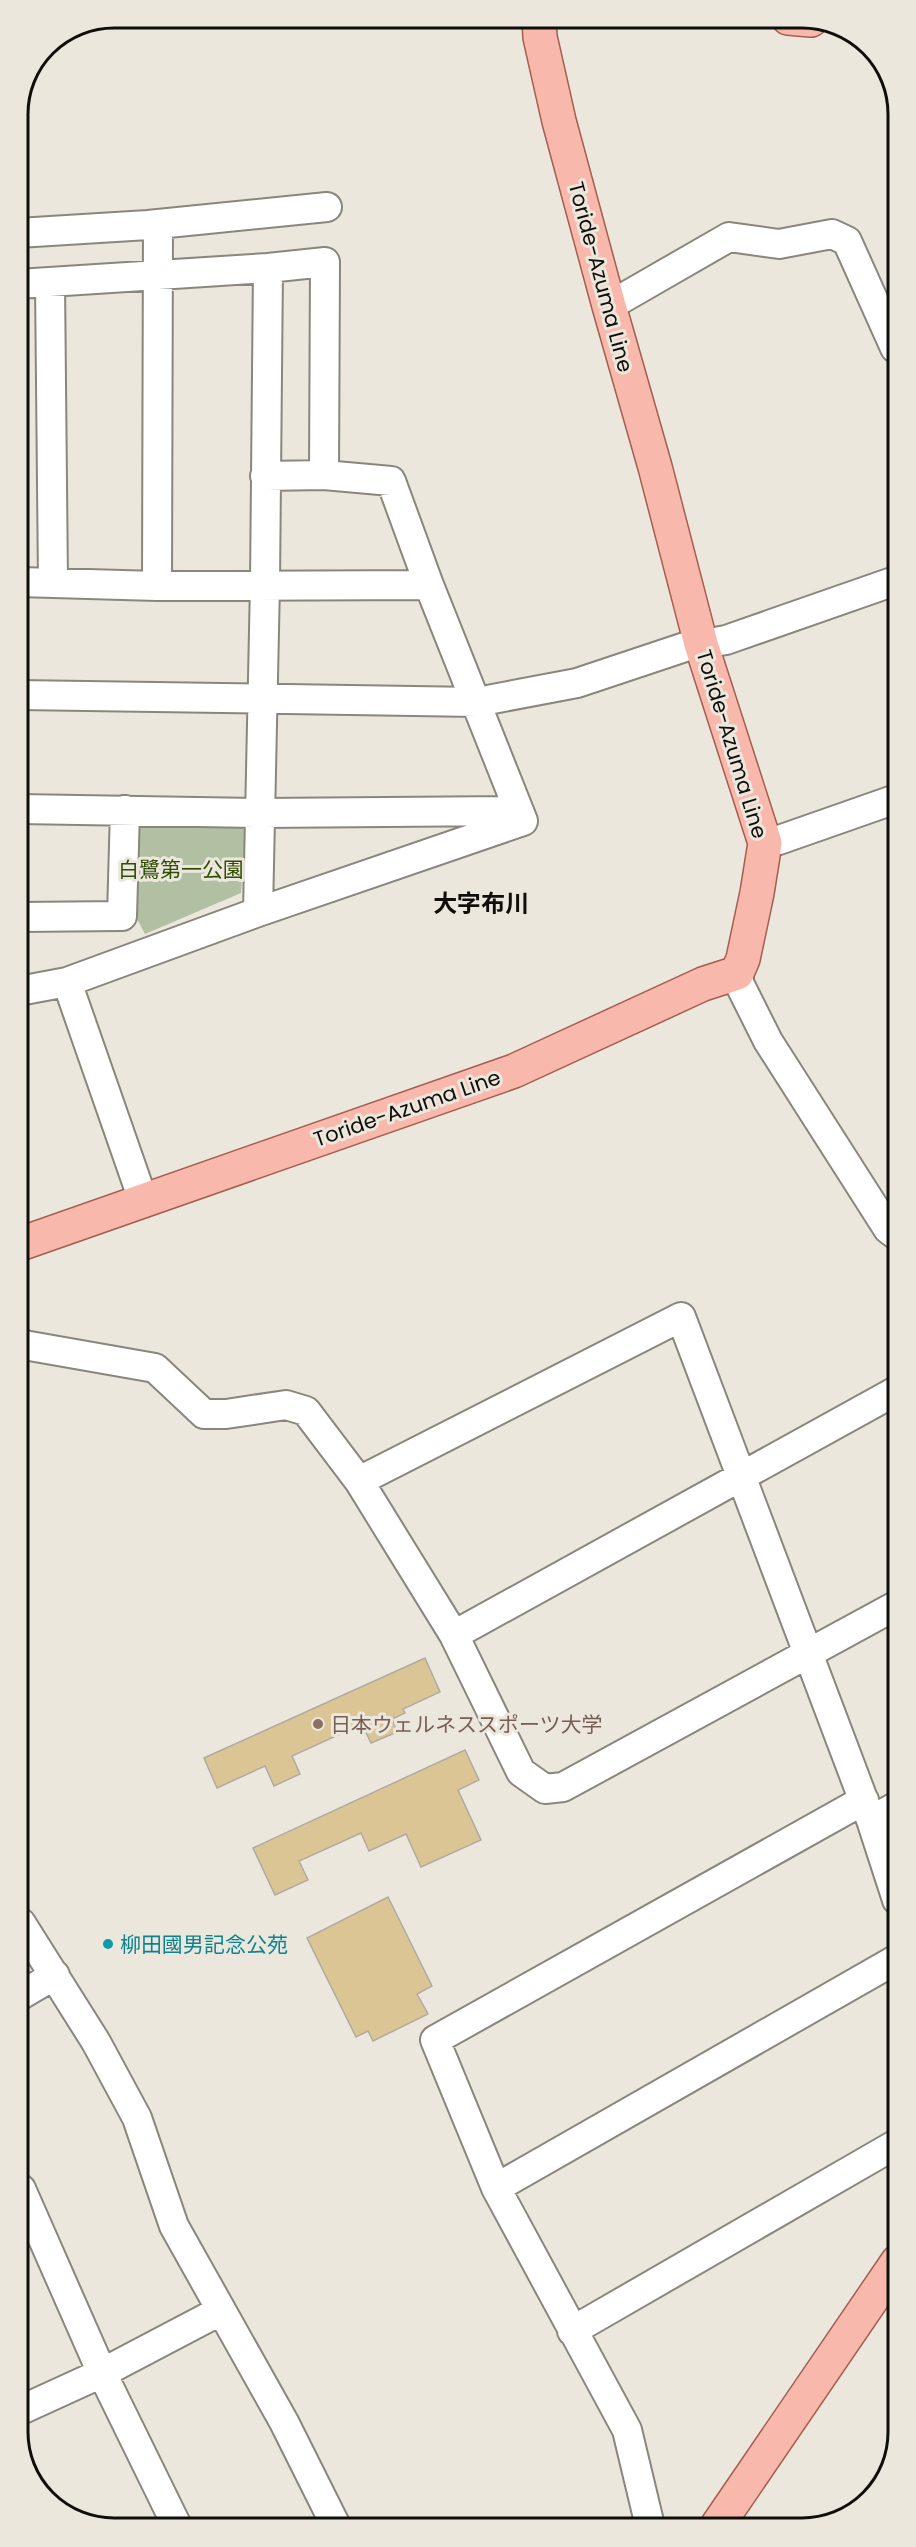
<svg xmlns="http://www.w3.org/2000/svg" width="916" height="2547" viewBox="0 0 916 2547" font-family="Poppins,'Noto Sans JP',sans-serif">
<rect width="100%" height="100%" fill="#ece7dd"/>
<path fill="#b1c0a2" d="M136,822L246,823L241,893L145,934L135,915Z"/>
<path fill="#dcc594" stroke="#afaba2" stroke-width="1.5" d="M425,1658L440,1692L403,1709L405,1713L392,1719L397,1732L371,1743L362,1724L292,1756L300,1774L274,1786L265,1766L217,1788L204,1758Z
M465,1750L479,1780L458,1790L481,1840L421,1867L406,1834L369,1851L361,1833L299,1861L308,1880L275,1895L253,1848Z
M388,1897L432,1986L417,1994L428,2014L373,2041L368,2031L356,2037L307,1938Z"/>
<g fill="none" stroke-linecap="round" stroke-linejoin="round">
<g stroke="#8a867d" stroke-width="32">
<path id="minor" d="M18,233L148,225L327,207
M268,268L325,262L324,475
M50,282L53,583
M18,284L268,268L265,584L258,912
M609,306L729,237L779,244L832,234L847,241L895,348
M19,582L157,586L429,585
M157,586L158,224
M19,695L477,702L577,683L685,647L726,640L895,581
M19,809L261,813L519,811
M765,843L779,840L896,799
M19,917L122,916L125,810
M737,973L740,985L768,1041L888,1229L896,1235
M67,982L143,1200
M19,991L67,982L258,912L523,821L429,585L391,481L324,475L265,476
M20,1342L24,1345L155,1368L204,1414H226L286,1405L306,1411L359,1481L454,1635L521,1772L545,1789L563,1787L897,1605
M359,1481L681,1317L871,1820L897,1900
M454,1635L896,1391
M871,1820L897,1806
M21,1923L96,2042L137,2118L174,2226L284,2422L337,2528
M21,1995L55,1975
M496,2188L897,1959
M21,2189L102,2373L178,2528
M572,2331L898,2143
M21,2410L102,2373L220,2311
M650,2526L627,2430L496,2188L435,2040L864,1800"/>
</g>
<g stroke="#a45e4f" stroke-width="36">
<path id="major" d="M788,18L811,20
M20,1244L514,1071L703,984L737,973L743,959L757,893L765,843L701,644L655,467L609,306L559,121L540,37L539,18
M717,2526L898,2261"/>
</g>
<use href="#minor" stroke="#fff" stroke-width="28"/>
<use href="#major" stroke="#f8b8ab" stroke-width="33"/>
</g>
<circle fill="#8d6e63" stroke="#ece7dd" stroke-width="2" cx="318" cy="1724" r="6"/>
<circle fill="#0f9aa8" stroke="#ece7dd" stroke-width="2" cx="108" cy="1944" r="6"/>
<g text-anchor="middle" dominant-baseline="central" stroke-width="6" stroke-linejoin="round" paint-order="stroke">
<g font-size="21" fill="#0f0e0b" stroke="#ece7dd">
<text transform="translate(601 277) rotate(75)">Toride-Azuma Line</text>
<text transform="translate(732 744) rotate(73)">Toride-Azuma Line</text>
<text transform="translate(407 1108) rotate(-19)">Toride-Azuma Line</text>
</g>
<g font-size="21" fill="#314d05" stroke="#ece7dd">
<text x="181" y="869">白鷺第一公園</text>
</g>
<g font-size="21" fill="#785e54" stroke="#ece7dd" text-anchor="start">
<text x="330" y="1724">日本ウェルネススポーツ大学</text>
</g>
<g font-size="21" fill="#0d838f" stroke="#ece7dd" text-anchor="start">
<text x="120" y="1944">柳田國男記念公苑</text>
</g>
<g font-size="24" font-weight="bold" fill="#0f0e0b" stroke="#ece7dd">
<text x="481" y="903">大字布川</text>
</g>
</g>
<path d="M0 0H916V2547H0ZM114 28H802A86 86 0 0 1 888 114V2432A86 86 0 0 1 802 2518H114A86 86 0 0 1 28 2432V114A86 86 0 0 1 114 28Z" fill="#ece7dd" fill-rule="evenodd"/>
<path fill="none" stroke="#0f0e0b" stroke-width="3" d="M114 28H802A86 86 0 0 1 888 114V2432A86 86 0 0 1 802 2518H114A86 86 0 0 1 28 2432V114A86 86 0 0 1 114 28Z"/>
</svg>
